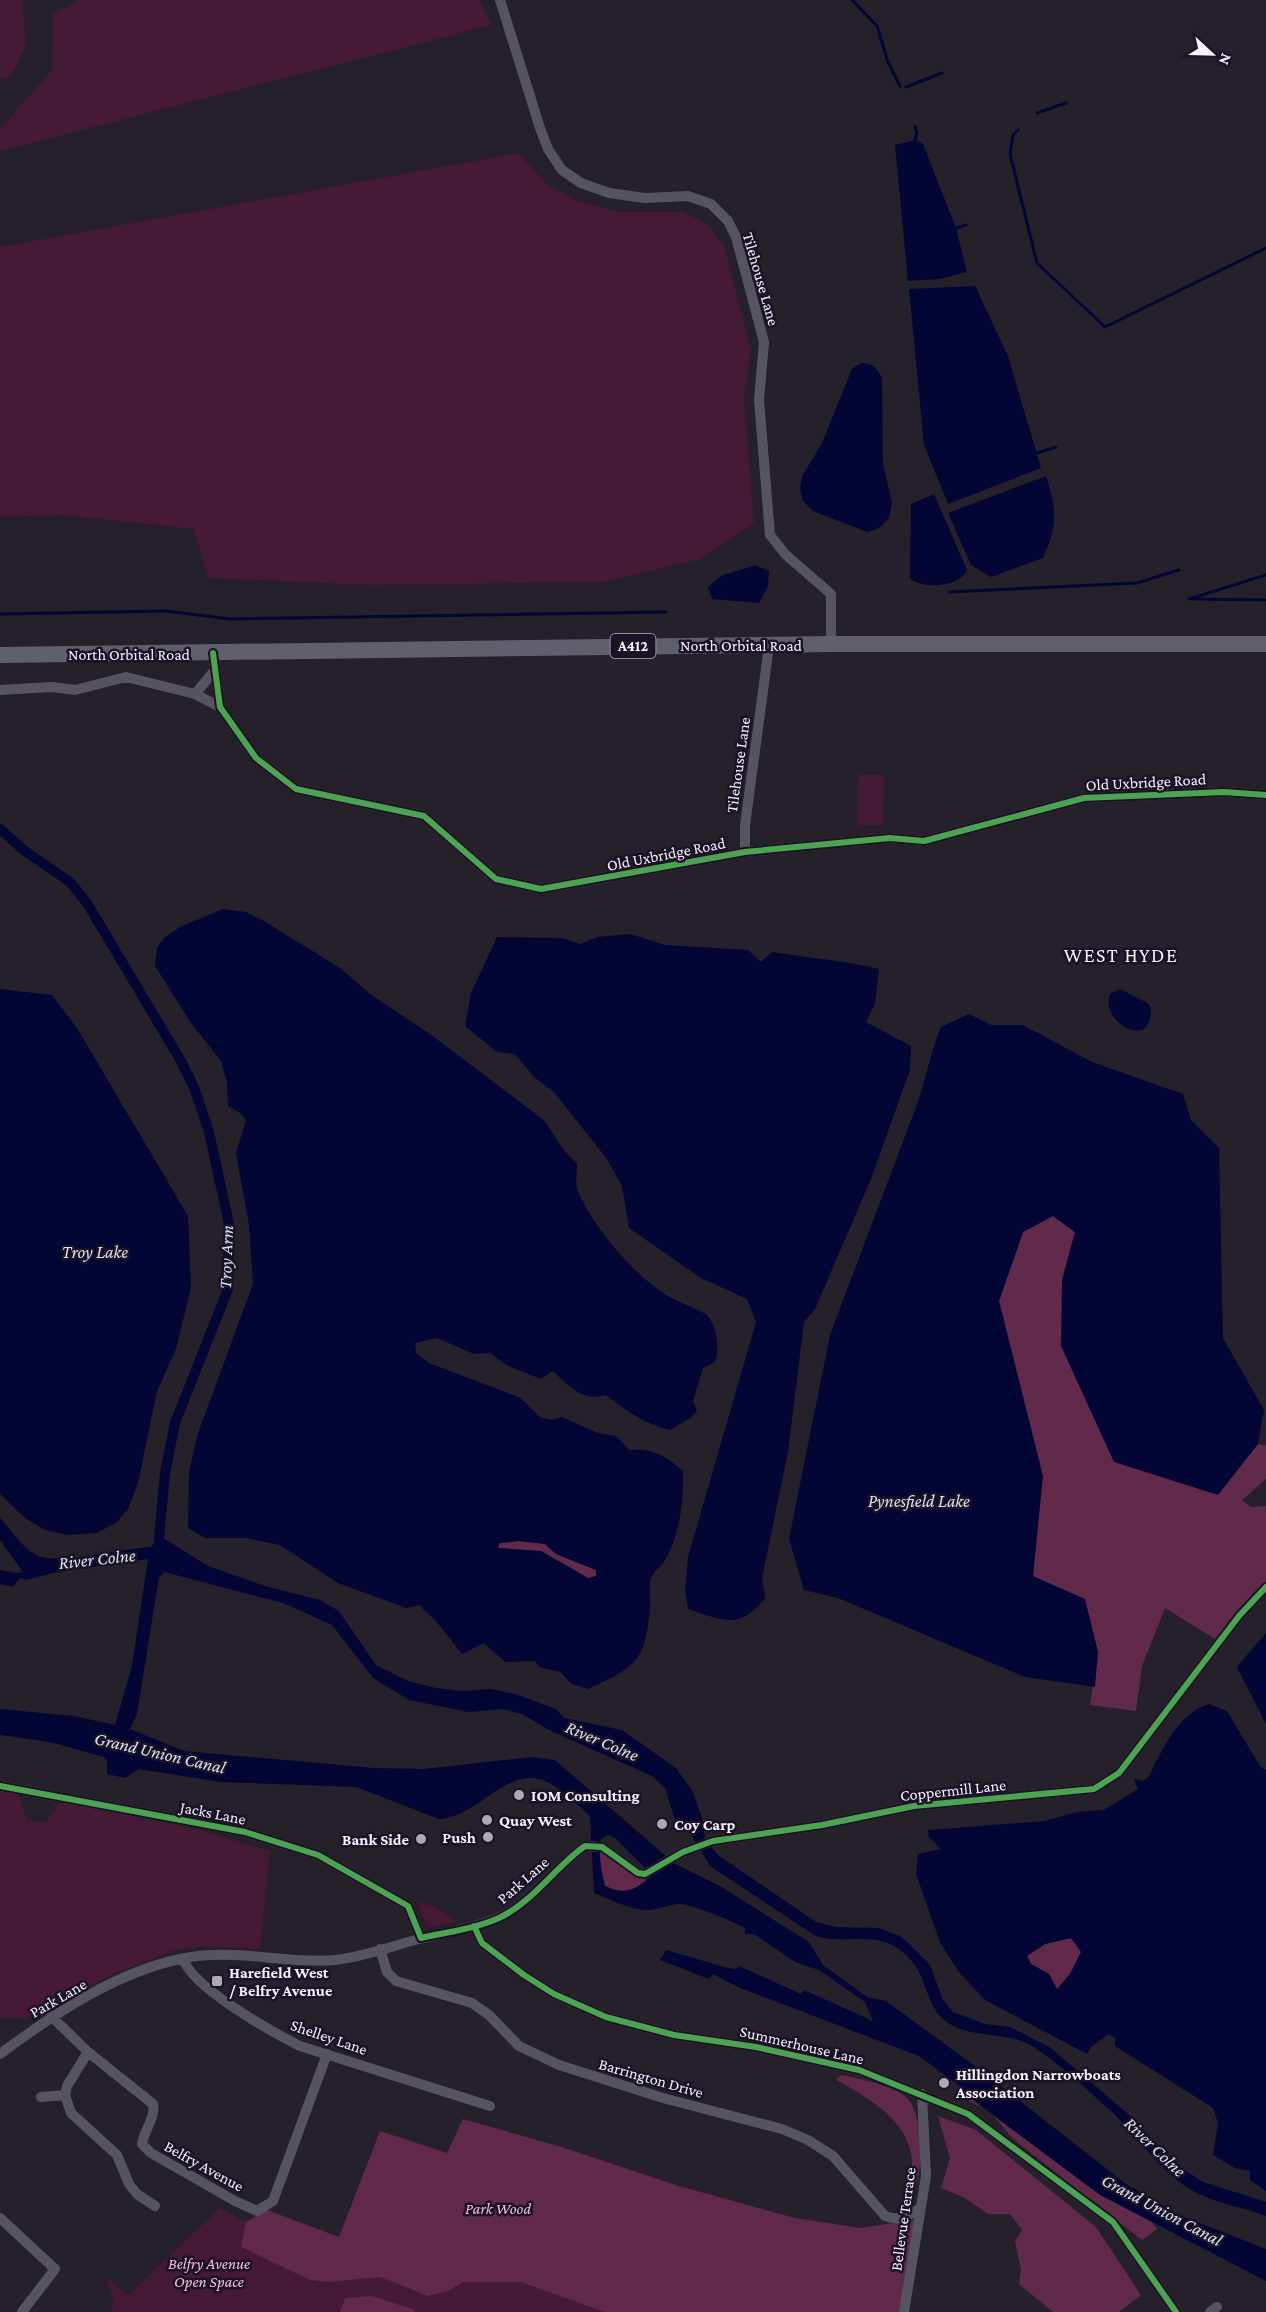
<svg xmlns="http://www.w3.org/2000/svg" width="1266" height="2312" viewBox="0 0 1266 2312" font-family="'Crimson Pro',serif">
<rect width="100%" height="100%" fill="#25202a"/>
<path fill="#461934" d="M0,0H22L26,47L10,77L0,79Z
M80,0H479L492,25L0,151V129L52,70L53,14Z
M518,153L547,184L573,199L619,212H682L706,223L724,245L751,350L744,398L754,523L700,559L605,582L368,585L208,578L194,529L62,515L0,517V247Z
M858,775H884L883,825H857Z
M0,1791L18,1794L27,1820L45,1823L61,1801L204,1831L270,1851L260,1949L201,1947L172,1951L114,1974L27,2018H0Z
M417,1902C433,1904 445,1911 456,1922L434,1927L426,1925Z
M220,2208L246,2222L241,2248L329,2282L380,2277L428,2296L448,2291L463,2282H521L604,2312H414L345,2298L340,2312H110L114,2304L107,2278L128,2295Z"/>
<path fill="#612a4b" d="M1053,1216L1075,1232L1062,1280L1218,1494L1258,1444L1266,1445V1479L1242,1500L1251,1507L1266,1506V1582L1215,1639L1165,1608L1142,1666L1136,1711L1090,1705L1098,1652L1033,1576L1042,1476L999,1301L1023,1232Z
M519,1541L545,1544L556,1554L596,1570V1576L588,1578L541,1551L498,1548L499,1543Z
M599,1851L636,1877L647,1880C632,1892 623,1895 605,1886L600,1866Z
M1071,1938L1081,1952L1070,1974L1057,1989L1049,1974L1031,1964L1027,1956L1045,1944Z
M841,2075C859,2078 894,2086 907,2098C925,2114 927,2196 901,2204C934,2140 887,2107 836,2080Z
M962,2090L1003,2102L1139,2205L1157,2229L1142,2240L1012,2138L989,2110L957,2096Z
M938,2116L976,2130L1096,2227L1141,2295L1119,2312H1053L1019,2284L1021,2269L1015,2241L1022,2230L1010,2214H988L965,2198L941,2188L950,2158Z
M463,2119L565,2148L679,2186L795,2218L860,2228L921,2219L908,2312H604L521,2282H463L448,2291L428,2296L380,2277L329,2282L310,2280L241,2247L246,2222L267,2210L339,2237L380,2131L447,2153Z
M372,2296L415,2310L414,2312H340L345,2298Z"/>
<path fill="#030635" fill-rule="evenodd" d="M915,140L923,144L956,228L967,272L940,279L908,281L895,145Z
M975,286L1008,356L1041,468L948,504L924,445L909,289Z
M861,363C873,364 877,367 882,378L883,463L892,503L889,518L879,528L867,532L813,511L803,501L800,489L802,476L822,443L852,369Z
M1046,476C1057,510 1058,525 1043,558L991,577L971,565L948,513Z
M934,494L967,570C960,587 922,590 910,578L911,504Z
M755,565L769,571L768,586L759,603L712,599L708,587L721,576Z
M223,909L246,912L264,921L340,968L370,994L430,1034L545,1121L562,1148L577,1164C577,1172 575,1184 578,1191C594,1228 632,1273 666,1295C674,1300 704,1312 707,1315C717,1326 720,1349 715,1362L703,1368L693,1401L697,1411L692,1417L670,1430C644,1424 627,1411 606,1395C583,1402 570,1387 553,1371L541,1379L508,1366L490,1353L474,1354L437,1338L415,1343L416,1353L429,1363L521,1398L540,1417L551,1420L562,1417L598,1433L616,1436L629,1450C652,1447 666,1456 683,1471C684,1500 680,1535 665,1560C661,1567 653,1572 651,1578C648,1585 651,1598 650,1606C646,1661 636,1667 588,1689L572,1684L560,1672L539,1667L535,1661L505,1662L484,1643L462,1654L436,1621L419,1605L406,1608L338,1583L280,1545L246,1538H205L188,1528L189,1472L197,1436L253,1284L249,1225L236,1153L246,1120L240,1113L228,1106L227,1082L221,1061L191,1023L155,966L157,948L164,938L180,927ZM519,1541L545,1544L556,1554L596,1570V1576L588,1578L541,1551L498,1548L500,1543Z
M630,934L665,945L748,950L761,962L772,952C808,958 844,960 879,969L875,1004L866,1022L911,1046L910,1070L871,1179L815,1309L804,1322L788,1452L762,1578L765,1598C740,1631 722,1620 688,1609L685,1591L688,1557L756,1322L747,1299L701,1278L629,1228L622,1186L607,1159L554,1092L534,1077L515,1054L497,1052L465,1026L471,993L497,937L562,938L581,944L597,937Z
M0,989L52,995L77,1028L188,1216L191,1288L176,1349L157,1391L138,1483L128,1509L116,1523L96,1533L68,1535L45,1530L25,1518L0,1494Z
M1120,989L1149,1004C1153,1012 1151,1023 1143,1030C1124,1034 1103,1013 1110,994Z
M969,1014L991,1025H1023L1092,1062L1183,1094L1191,1120L1219,1148L1223,1338L1264,1410L1258,1444L1218,1495L1114,1462L1061,1346L1062,1280L1075,1232L1053,1216L1023,1232L999,1301L1043,1476L1033,1576L1085,1599L1098,1652L1095,1687L1025,1677L838,1598L804,1590L789,1539L830,1335L916,1107C926,1080 930,1053 941,1027Z
M0,1518C11,1530 22,1547 36,1555C55,1566 125,1548 151,1547L160,1536L208,1566L265,1586L320,1600L339,1611L376,1665L408,1681L436,1688L462,1691L491,1689L515,1694L556,1709L564,1718L622,1730L676,1768L693,1792L702,1818L705,1840L718,1855L816,1922L836,1927L879,1928L902,1937L930,1965L943,2000L953,2012L985,2024L1010,2027L1051,2048L1127,2113L1177,2165L1203,2182L1266,2202V2216C1245,2208 1221,2204 1201,2195C1164,2178 1143,2142 1115,2115C1093,2094 1059,2064 1035,2048C1008,2029 970,2041 944,2020C921,2001 930,1963 890,1944C865,1933 838,1945 814,1935L710,1866L691,1834L675,1820L665,1788L652,1776L549,1730L522,1714L502,1709L468,1712L409,1700L373,1678L332,1625L283,1603L164,1572L159,1577L137,1714L130,1729L184,1751L374,1768L423,1769L532,1757L555,1760L675,1864L720,1886L809,1942L823,1965L867,1997L886,2001L987,2075L1126,2184L1179,2215L1266,2249V2281L1100,2195L965,2094L960,2086L919,2056L740,1988L713,1974L709,1979L660,1960L666,1950L728,1968L736,1969L739,1966L801,1994L804,1990L873,2021L865,2002L819,1970L795,1962L754,1934H745V1928C735,1922 691,1904 680,1904C669,1904 658,1910 648,1910C630,1910 610,1899 594,1893L590,1816C576,1804 561,1788 545,1781C507,1765 479,1817 439,1819L356,1787L221,1782L139,1769L125,1778L107,1774V1760L104,1757L50,1742L0,1735V1709L74,1716L115,1725L132,1666L148,1559L57,1572L26,1580L20,1578L13,1587L0,1584V1570L16,1573L23,1572L0,1540ZM608,1835L615,1838L652,1875C637,1889 626,1896 605,1886C601,1870 599,1857 600,1840Z
M1266,1633V1724L1237,1667Z
M1208,1704L1227,1711L1260,1766L1266,1770V2191L1250,2180V2171L1235,2168L1213,2155L1218,2123L1213,2108L1115,2046V2038L1109,2034L1091,2047L1087,2054L985,2000L958,1971L940,1942L916,1874L918,1854L941,1849L929,1837L928,1830L1045,1821L1077,1812L1104,1810L1138,1789L1134,1779L1143,1781L1149,1776C1164,1747 1176,1716 1208,1704ZM1071,1938L1081,1952L1070,1974L1057,1989L1049,1974L1031,1964L1027,1956L1045,1944Z"/>
<g fill="none" stroke-linecap="round" stroke-linejoin="round">
<path stroke="#030635" stroke-width="3" d="M852,0L877,26L888,62L900,86
M906,87L942,73
M1037,113L1066,103
M1018,130L1013,135L1010,154L1037,263L1105,327L1266,248
M915,140L917,133L915,126
M956,228L966,225
M1037,453L1056,447
M949,592L1137,583L1179,570
M1189,599L1266,575
M1194,599L1266,600
M0,614L166,611L230,619L666,612"/>
<path stroke="#030635" stroke-width="10" d="M0,829L25,851L70,882L87,903L181,1061L195,1090L209,1132L229,1224L228,1289L175,1423L165,1473L158,1549"/>
<path stroke="#56555f" stroke-width="10" d="M500,0L540,128L548,149L562,170L581,183L609,193L645,198L688,196L711,204L728,221L736,237L764,342L759,400L770,535L786,555L831,594V644
M213,653L220,707L256,758L296,789L424,816L496,879L541,889L745,852L890,838L924,841L1084,798L1224,792L1266,795
M0,690L52,687L75,690L126,677L195,694L220,707
M195,694L215,670
M745,852V825L769,646
M0,1786L245,1832L318,1855L408,1906L421,1938
M474,1926L482,1943L524,1975L554,1994L606,2017L674,2035L756,2047L859,2070L968,2114L1113,2222L1176,2312
M380,1949L387,1972L396,1981L472,2003L489,2015L519,2046L559,2065L663,2098L782,2129L808,2140L833,2156L885,2216C899,2221 908,2217 920,2208
M183,1958C191,1987 272,2032 300,2046L490,2106
M51,2016L88,2052L153,2104C156,2117 144,2130 142,2144L151,2153L235,2201L257,2211L273,2201L327,2054
M88,2052L67,2086L65,2095L71,2113L117,2155L129,2184L137,2194L155,2206
M0,2054C54,2014 117,1971 185,1958C234,1948 285,1964 335,1960C363,1957 392,1946 419,1939C445,1932 473,1929 498,1918C532,1903 555,1867 585,1846L602,1847L638,1873L645,1874L683,1852L713,1841L822,1825L914,1806L1094,1789L1119,1773L1239,1616L1266,1587
M41,2097L65,2095
M0,2218L55,2269L22,2312
M904,2312L926,2176L922,2094
M1210,2312L1217,2307"/>
<path stroke="#60606c" stroke-width="16" d="M0,655L831,644H1266"/>
<g stroke="#1b1325" stroke-width="10">
<path id="cycleway" d="M213,653L220,707L256,758L296,789L424,816L496,879L541,889L745,852L890,838L924,841L1084,798L1224,792L1266,795
M0,1786L245,1832L318,1855L408,1906L421,1938C447,1932 474,1929 499,1918C533,1902 555,1867 585,1846L602,1847L638,1873L645,1874L683,1852L713,1841L822,1825L914,1806L1094,1789L1119,1773L1239,1616L1266,1587
M474,1926L482,1943L524,1975L554,1994L606,2017L674,2035L756,2047L859,2070L968,2114L1113,2222L1176,2312"/>
</g>
<use href="#cycleway" stroke="#4ca352" stroke-width="6"/>
</g>
<g fill="#ada8b4" stroke="#1b1325" stroke-width="2">
<circle cx="519" cy="1795" r="6"/>
<circle cx="487" cy="1820" r="6"/>
<circle cx="662" cy="1824" r="6"/>
<circle cx="488" cy="1837" r="6"/>
<circle cx="421" cy="1839" r="6"/>
<rect x="211" y="1975" width="12" height="12" rx="3"/>
<circle cx="944" cy="2083" r="6"/>
</g>
<g text-anchor="middle" dominant-baseline="central" stroke-width="5" stroke-linejoin="round" paint-order="stroke">
<rect fill="#1b1325" stroke="#b4aebd" stroke-width="1.5" x="610.5" y="634" width="45" height="24" rx="4.5"/>
<g font-size="15" font-weight="bold" fill="#f6f1fe">
<text x="633" y="646">A412</text>
</g>
<g font-size="16" fill="#f6f1fe" stroke="#1b1325">
<text transform="translate(761 279) rotate(74)">Tilehouse Lane</text>
<text x="741" y="645">North Orbital Road</text>
<text x="129" y="654">North Orbital Road</text>
<text transform="translate(738 765) rotate(-82)">Tilehouse Lane</text>
<text transform="translate(1146 782) rotate(-3)">Old Uxbridge Road</text>
<text transform="translate(666 854) rotate(-11)">Old Uxbridge Road</text>
<text transform="translate(953 1790) rotate(-6)">Coppermill Lane</text>
<text transform="translate(213 1813) rotate(11)">Jacks Lane</text>
<text transform="translate(523 1880) rotate(-41)">Park Lane</text>
<text transform="translate(58 1998) rotate(-30)">Park Lane</text>
<text transform="translate(329 2037) rotate(19)">Shelley Lane</text>
<text transform="translate(802 2045) rotate(13)">Summerhouse Lane</text>
<text transform="translate(651 2078) rotate(16)">Barrington Drive</text>
<text transform="translate(204 2166) rotate(29)">Belfry Avenue</text>
<text transform="translate(903 2219) rotate(-82)">Bellevue Terrace</text>
</g>
<g font-size="16" font-weight="bold" fill="#f6f1fe" stroke="#1b1325" text-anchor="start">
<text x="531" y="1795">IOM Consulting</text>
<text x="499" y="1820">Quay West</text>
<text x="674" y="1824">Coy Carp</text>
<text x="476" y="1837" text-anchor="end">Push</text>
<text x="409" y="1839" text-anchor="end">Bank Side</text>
<text x="229" y="1972">Harefield West<tspan x="229" dy="18">/ Belfry Avenue</tspan></text>
<text x="956" y="2074">Hillingdon Narrowboats<tspan x="956" dy="18">Association</tspan></text>
</g>
<g font-size="16" font-style="italic" fill="#fabedc" stroke="#1b1325">
<text x="498" y="2208">Park Wood</text>
<text x="209" y="2263">Belfry Avenue<tspan x="209" dy="18">Open Space</tspan></text>
</g>
<g font-size="18" font-style="italic" fill="#d8e1f3" stroke="#1b1325">
<text x="95" y="1252">Troy Lake</text>
<text transform="translate(226 1257) rotate(-88)">Troy Arm</text>
<text x="919" y="1501">Pynesfield Lake</text>
<text transform="translate(97 1559) rotate(-6)">River Colne</text>
<text transform="translate(602 1741) rotate(23)">River Colne</text>
<text transform="translate(160 1753) rotate(13)">Grand Union Canal</text>
<text transform="translate(1155 2147) rotate(44)">River Colne</text>
<text transform="translate(1162 2210) rotate(28)">Grand Union Canal</text>
</g>
<g font-size="20" letter-spacing="1.5" fill="#f6f1fe" stroke="#1b1325">
<text x="1121" y="955">WEST HYDE</text>
</g>
</g>
<g transform="translate(1212 54) rotate(112)" stroke="#1b1325" stroke-width="4.5" paint-order="stroke">
<path d="M0-4.5L10 22L0 15L-10 22Z" fill="#f6f1fe"/>
<text y="-9" font-size="16" font-weight="bold" text-anchor="middle" fill="#f6f1fe">N</text>
</g>
</svg>
